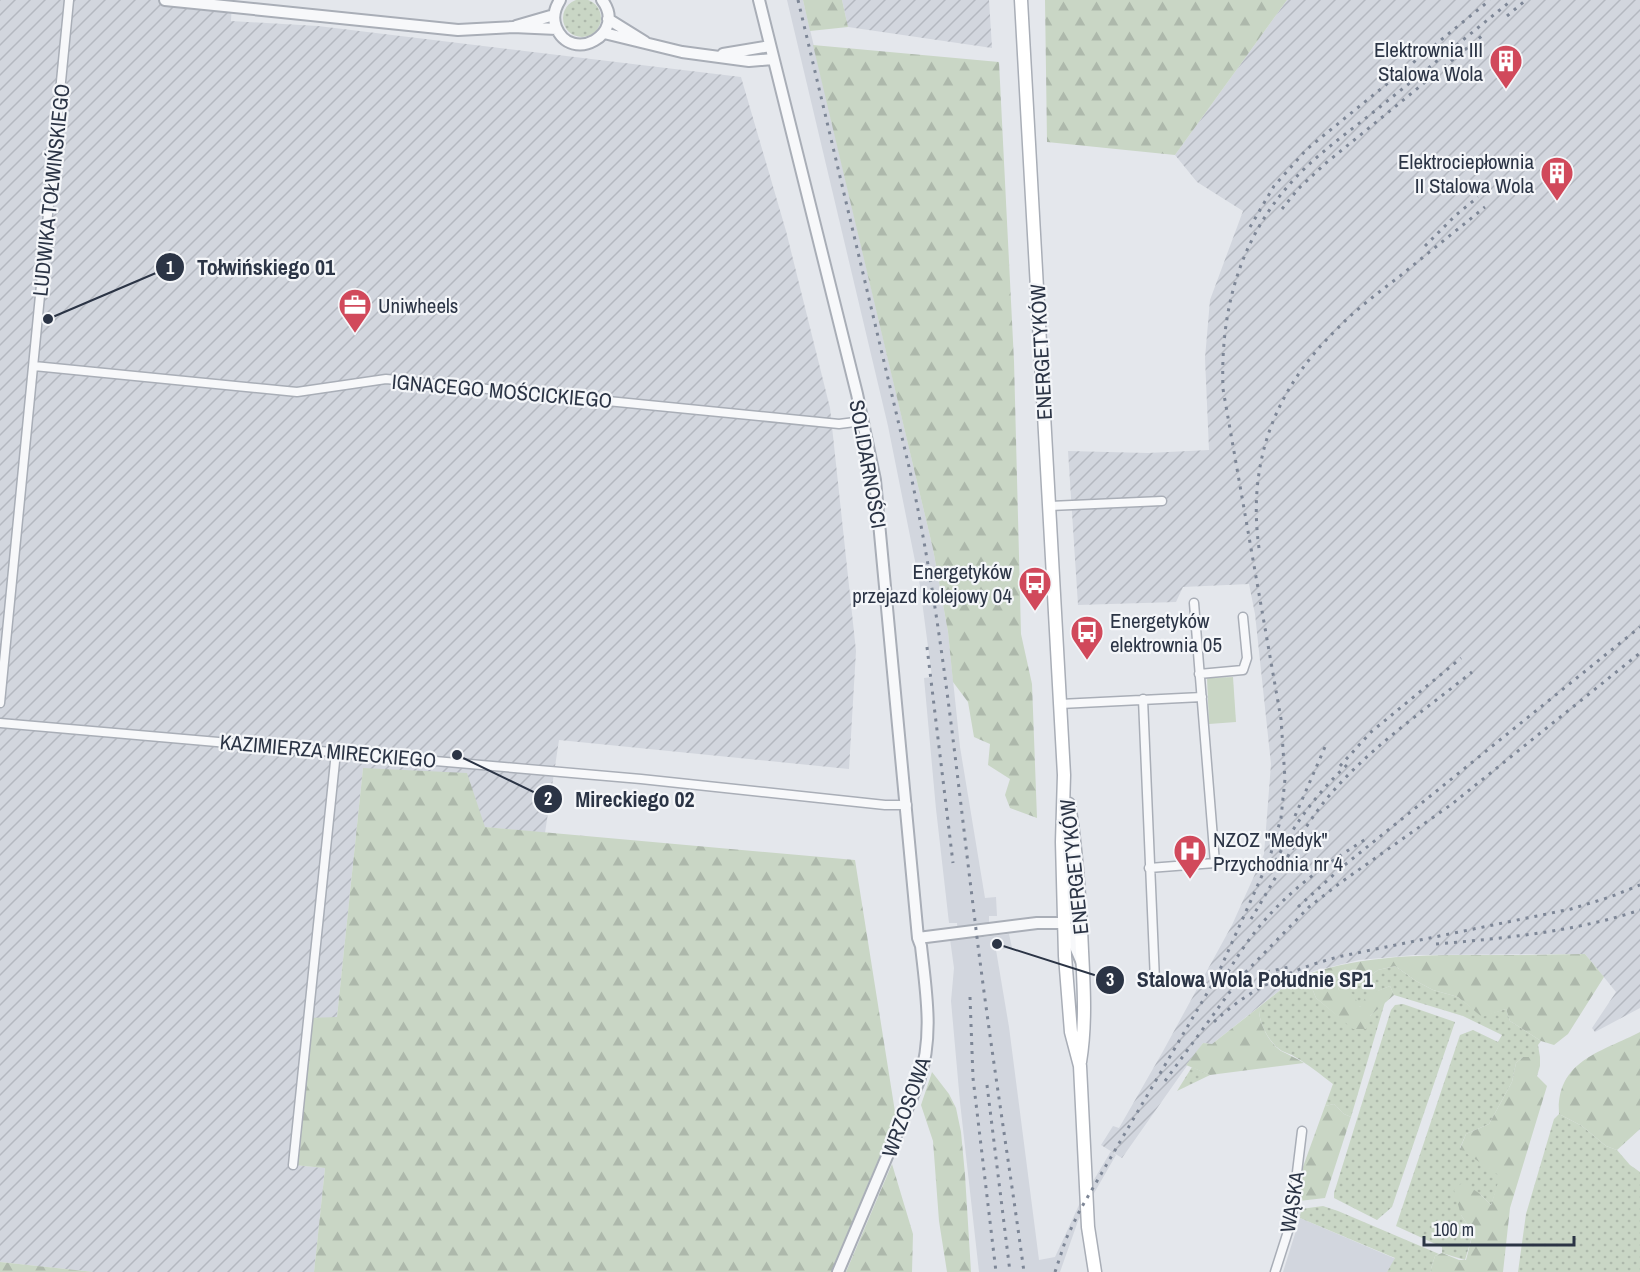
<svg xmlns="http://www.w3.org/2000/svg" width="1640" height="1272" viewBox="0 0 1640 1272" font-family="'Archivo Narrow',sans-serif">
<defs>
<pattern id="industrial-furrows" width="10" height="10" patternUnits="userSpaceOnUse" patternTransform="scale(1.5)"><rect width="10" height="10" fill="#d2d6de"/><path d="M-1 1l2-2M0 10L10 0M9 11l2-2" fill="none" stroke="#b4b8c0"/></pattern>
<pattern id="grass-dots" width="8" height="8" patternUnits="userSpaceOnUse" patternTransform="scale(1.5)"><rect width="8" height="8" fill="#c9d6c5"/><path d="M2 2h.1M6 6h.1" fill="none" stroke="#adb8ab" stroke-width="1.8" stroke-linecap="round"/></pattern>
<pattern id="forest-firs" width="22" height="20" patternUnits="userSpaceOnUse" patternTransform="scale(1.5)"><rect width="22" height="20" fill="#c9d6c5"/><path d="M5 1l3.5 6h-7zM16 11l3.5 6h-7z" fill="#adb8ab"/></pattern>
</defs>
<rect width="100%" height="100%" fill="#e4e7ec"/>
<path fill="#d2d6de" d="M787,0H803L933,549L948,632L960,747L985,898L996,897L997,916H989V923H981L984,937L1009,934L1012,948L996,950L1009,1027L1039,1260L1055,1257L1079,1205L1111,1151L1116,1155L1078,1221L1060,1272H979L960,1102L951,1001L954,968L950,939L958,938L957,923H949L936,809L924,678L932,677L920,586L888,426Z
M1300,1218L1396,1259L1387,1272H1283Z"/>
<path fill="url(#industrial-furrows)" d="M0,0H232L231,21L318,26L741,77L786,231L830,408L856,651L849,769L559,740L545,833L485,827L363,768L337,1017L293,1165L325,1168L314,1272H94L0,1262Z
M842,0H989L992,48L848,27Z
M1287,0H1640V1008L1595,1032L1592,1028L1616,992L1585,954L1414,955L1359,960L1314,971L1283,984L1285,986L1212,1044L1203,1043L1122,1158L1101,1145L1113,1126L1119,1128L1162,1053L1232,925L1264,854L1271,764L1255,614L1249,584L1183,587L1176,602L1078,605L1068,451L1148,453L1209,450L1205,358L1210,300L1243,211L1197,182L1175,155Z"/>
<path fill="url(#grass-dots)" d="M563 18a19 19 0 1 1 38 0a19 19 0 1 1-38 0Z
M1395,966L1416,981L1433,990L1458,997L1482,1016L1506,1009L1510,1021L1541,1041L1538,1045L1540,1057H1523L1516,1063L1512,1082L1489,1124L1466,1134L1460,1148L1501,1176L1491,1205L1480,1194L1461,1215L1473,1233L1465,1260L1442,1253V1247L1396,1226L1460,1035L1473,1030L1498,1042L1502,1035L1463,1016L1394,995L1390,986L1378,991L1360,1007L1339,990L1335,979L1348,976L1360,983L1378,970Z
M1295,979L1312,988L1316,998L1343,1020L1370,1016L1385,1002L1351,1117L1344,1114L1334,1104L1325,1106L1333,1084C1321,1075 1308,1064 1295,1057C1291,1054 1286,1053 1282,1051C1269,1043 1258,1022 1259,1007L1284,987L1282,984Z
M1403,1004L1455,1022L1392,1207L1377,1220L1334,1198V1193L1391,1010L1395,1005Z
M1192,1067L1210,1075L1177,1091Z
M1559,1114L1582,1126L1606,1146L1617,1150L1630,1165L1640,1172V1272H1518L1526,1214L1554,1119Z
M1323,1206L1338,1211L1439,1254L1435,1256L1430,1272H1387L1395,1258L1300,1218L1301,1209Z"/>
<path fill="url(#forest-firs)" d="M803,0H842L848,27L810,31Z
M1045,0H1287L1175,155L1047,142Z
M813,45L999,62L1014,361L1021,634L1032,684L1037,818L1010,808L1005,795L1010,779L988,765L990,744L974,737L968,702L953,682L948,632L933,549Z
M363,768L467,773L485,827L855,860L896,1118L831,1272H314L325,1168L293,1165L308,1018L337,1017Z
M1585,954L1604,977L1568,1034L1554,1045L1541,1041L1510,1021L1506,1009L1482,1017L1458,997L1433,990L1416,981L1395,966L1378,970L1360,983L1348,976L1335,979L1339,990L1353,994L1360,1007L1367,995L1390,986L1394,995L1370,1016L1366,1029H1353L1316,998L1312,988L1295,979C1353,956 1413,955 1475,955C1512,955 1548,955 1585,954Z
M1259,1007C1258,1022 1269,1043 1281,1051C1289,1055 1296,1058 1304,1063L1210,1075L1186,1065L1203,1043L1212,1044Z
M1640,1032V1129L1617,1150L1606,1146L1582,1126L1559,1114C1556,1060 1602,1052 1640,1032Z
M1523,1057H1540V1066L1537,1076L1547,1086L1510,1208L1503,1272H1430L1435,1256L1442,1253L1459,1260H1466L1473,1233L1461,1215L1454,1190L1463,1182L1480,1194L1491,1205L1500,1176L1460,1149L1466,1134L1489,1124L1512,1082L1516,1063Z
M932,1072L949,1094L956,1108L961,1132L965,1175L971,1272H947L939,1221L933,1141L921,1105Z
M1334,1104L1344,1114L1351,1117L1325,1198L1299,1201L1300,1175L1325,1106Z
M892,1164L913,1234L912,1272H846Z
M0,1262L94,1272H0Z"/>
<path fill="#c9d6c5" d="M1233,677L1236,722L1209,724L1207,678Z"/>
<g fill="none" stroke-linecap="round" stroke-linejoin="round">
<g stroke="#a9aeb7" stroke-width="11">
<path id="minor" d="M34,366L297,392L386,379L839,424L863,421
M1050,506L1162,501
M1199,674L1243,670L1247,658L1243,617
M1143,699L1155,981
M0,703L69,0
M1060,704L1202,697
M0,723L641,779L885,805H907
M1149,868L1215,863L1194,603
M293,1165L336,752
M1275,1272L1291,1222L1302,1131"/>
</g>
<g stroke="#a9aeb7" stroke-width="14">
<path id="tertiary" d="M165,0L458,30L513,27L557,29
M560,0C555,8 552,17 556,27C571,65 628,34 602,0
M759,0L857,394L875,480L918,938L921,946C926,992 934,1036 919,1081L838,1272
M608,19L645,42
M516,26L554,15
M604,33L682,52L749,61L773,59
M723,54L770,46
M1078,892L1065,923L1082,963
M918,938L1037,923H1065"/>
</g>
<g stroke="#a9aeb7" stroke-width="15">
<path id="secondary" d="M1021,0L1064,775L1062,842L1065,956L1071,1032L1080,1066L1088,1227L1095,1272
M1069,804C1077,853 1080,902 1082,951C1084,989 1086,1025 1080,1062"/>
</g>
<use href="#minor" stroke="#f7f8fa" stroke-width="8"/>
<use href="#tertiary" stroke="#f7f8fa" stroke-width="10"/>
<use href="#secondary" stroke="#fff" stroke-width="12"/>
<path stroke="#7d8696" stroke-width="3" stroke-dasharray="3 6" stroke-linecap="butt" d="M798,0L910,471C942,619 956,770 975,921C989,1038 1008,1155 1024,1272
M1507,16L1526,0
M1282,209L1298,189L1326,163L1483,35
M1250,227L1274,186L1307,149L1490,0
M1425,246L1456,215L1478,197
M1259,548C1247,462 1275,389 1337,329C1356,309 1378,293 1400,276C1428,253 1457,230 1485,207
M927,647L953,863
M1340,766L1371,732L1461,658
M1295,816L1325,747
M1276,861C1294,823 1319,791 1349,763
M1298,907L1341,868L1640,627
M1251,919C1275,880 1296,838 1324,802C1365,751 1421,713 1472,672
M1436,944C1506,938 1574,932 1640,910
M1228,972C1266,907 1307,876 1369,837
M1267,972L1289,967
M1213,985L1269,860L1281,818L1285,779L1281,719L1223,389C1220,307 1241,233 1300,173C1325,148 1354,128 1381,106C1425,71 1469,35 1512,0
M970,997L973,1078L996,1272
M1214,1022C1250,988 1294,968 1342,956L1571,909L1610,897L1640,885
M1165,1081L1240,978L1309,907L1340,883L1452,804L1640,653
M987,1085L1010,1272
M1055,1272L1066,1239L1080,1210L1216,978"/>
</g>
<defs>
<g id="building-pin" transform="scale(1.725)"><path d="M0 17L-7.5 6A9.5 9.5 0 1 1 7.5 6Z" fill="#d1495b" stroke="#f4f6f9"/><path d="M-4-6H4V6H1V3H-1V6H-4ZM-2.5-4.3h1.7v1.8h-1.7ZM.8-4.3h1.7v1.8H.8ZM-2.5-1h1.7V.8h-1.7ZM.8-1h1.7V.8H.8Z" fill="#fff"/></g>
<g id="office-pin" transform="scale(1.725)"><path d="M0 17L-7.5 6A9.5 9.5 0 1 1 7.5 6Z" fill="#d1495b" stroke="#f4f6f9"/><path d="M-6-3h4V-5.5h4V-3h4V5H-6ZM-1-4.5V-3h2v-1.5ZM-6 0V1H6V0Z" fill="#fff"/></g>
<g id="bus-pin" transform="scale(1.725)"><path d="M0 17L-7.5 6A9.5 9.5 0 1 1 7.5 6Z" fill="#d1495b" stroke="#f4f6f9"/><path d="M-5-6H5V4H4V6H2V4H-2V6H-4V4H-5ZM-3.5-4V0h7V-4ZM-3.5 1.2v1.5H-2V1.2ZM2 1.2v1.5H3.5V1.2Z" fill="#fff"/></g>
<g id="hospital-pin" transform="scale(1.725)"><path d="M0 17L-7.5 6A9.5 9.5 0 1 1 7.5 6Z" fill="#d1495b" stroke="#f4f6f9"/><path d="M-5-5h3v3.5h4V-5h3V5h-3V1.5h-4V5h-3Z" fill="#fff"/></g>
</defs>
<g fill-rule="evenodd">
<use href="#building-pin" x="1506" y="61"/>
<use href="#building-pin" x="1557" y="173"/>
<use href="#office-pin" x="355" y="305"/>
<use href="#bus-pin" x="1035" y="583"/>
<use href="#bus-pin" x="1087" y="632"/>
<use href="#hospital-pin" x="1190" y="851"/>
</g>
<g text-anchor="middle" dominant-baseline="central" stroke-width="4.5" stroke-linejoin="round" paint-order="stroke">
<g font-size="21" fill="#2b3445" stroke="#f4f6f9" text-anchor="end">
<text x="1483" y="49">Elektrownia III<tspan x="1483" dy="24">Stalowa Wola</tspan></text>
<text x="1534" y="161">Elektrociepłownia<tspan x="1534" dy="24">II Stalowa Wola</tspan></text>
<text x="378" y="305" text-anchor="start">Uniwheels</text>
<text x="1012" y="571">Energetyków<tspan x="1012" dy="24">przejazd kolejowy 04</tspan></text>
<text x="1110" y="620" text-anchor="start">Energetyków<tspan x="1110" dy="24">elektrownia 05</tspan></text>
<text x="1213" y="839" text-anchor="start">NZOZ "Medyk"<tspan x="1213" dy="24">Przychodnia nr 4</tspan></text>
</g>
<g font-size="21" fill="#2b3445" stroke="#f4f6f9">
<text transform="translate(51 190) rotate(-84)">LUDWIKA TOŁWIŃSKIEGO</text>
<text transform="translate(1041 352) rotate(-93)">ENERGETYKÓW</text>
<text transform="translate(502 391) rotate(5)">IGNACEGO MOŚCICKIEGO</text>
<text transform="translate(868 464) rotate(80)">SOLIDARNOŚCI</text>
<text transform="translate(328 751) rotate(5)">KAZIMIERZA MIRECKIEGO</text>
<text transform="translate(1074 867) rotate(-96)">ENERGETYKÓW</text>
<text transform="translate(906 1107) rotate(-70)">WRZOSOWA</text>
<text transform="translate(1292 1202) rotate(-81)">WĄSKA</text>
</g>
</g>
<path fill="none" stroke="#2b3445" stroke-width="2" d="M48 319L170 267M457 755L548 799M997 944L1110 980"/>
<g fill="#2b3445" stroke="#f4f6f9" stroke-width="2">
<circle cx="48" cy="319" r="6"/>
<circle cx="457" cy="755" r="6"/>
<circle cx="997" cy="944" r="6"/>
<circle cx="170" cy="267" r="15"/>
<circle cx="548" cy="799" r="15"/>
<circle cx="1110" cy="980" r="15"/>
</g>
<g font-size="18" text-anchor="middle" font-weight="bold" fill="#fff">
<text x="170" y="274">1</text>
<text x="548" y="805">2</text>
<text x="1110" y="986">3</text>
</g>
<g font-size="22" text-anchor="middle" font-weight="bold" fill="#2b3445" stroke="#f4f6f9" stroke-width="4.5" stroke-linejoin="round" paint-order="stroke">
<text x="266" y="275">Tołwińskiego 01</text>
<text x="635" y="807">Mireckiego 02</text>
<text x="1255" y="987">Stalowa Wola Południe SP1</text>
</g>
<path d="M1424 1236v9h150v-9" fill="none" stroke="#2b3445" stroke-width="3"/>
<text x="1433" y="1236" font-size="18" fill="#2b3445" stroke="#f4f6f9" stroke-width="4.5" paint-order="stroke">100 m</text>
</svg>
